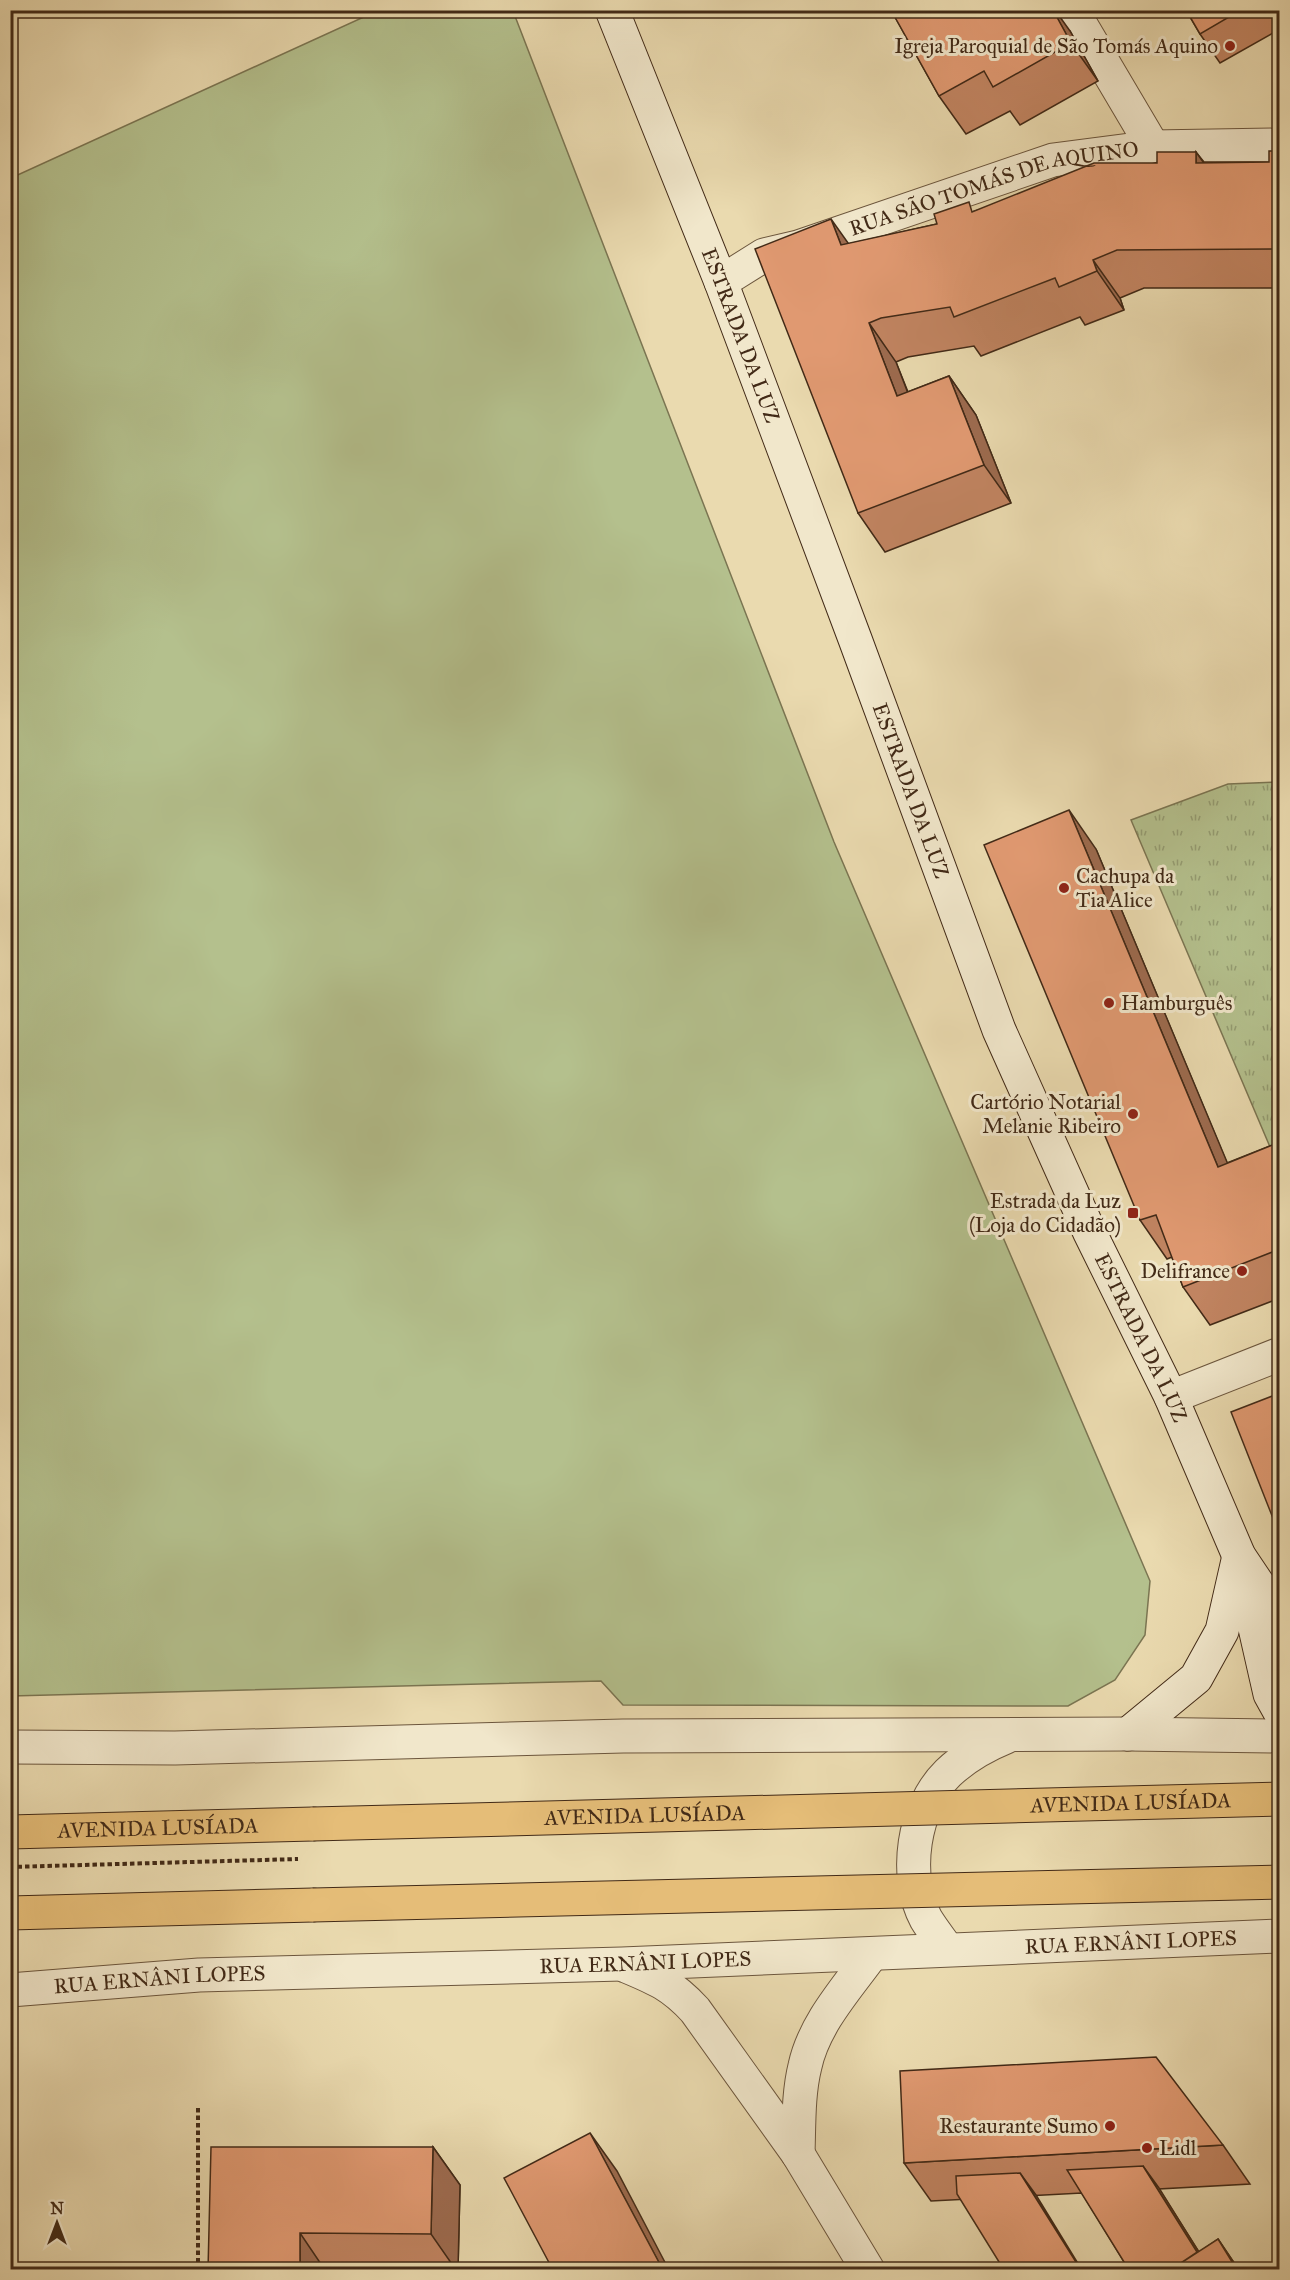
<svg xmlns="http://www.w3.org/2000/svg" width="1290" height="2280" viewBox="0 0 1290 2280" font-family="'IM FELL Great Primer',serif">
<defs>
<pattern id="park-tufts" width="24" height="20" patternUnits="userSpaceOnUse" patternTransform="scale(1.5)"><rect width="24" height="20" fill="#b4c08d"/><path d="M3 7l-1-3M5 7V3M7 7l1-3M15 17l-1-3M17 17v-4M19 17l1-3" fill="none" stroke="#949c72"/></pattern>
</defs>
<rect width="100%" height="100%" fill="#eadaaf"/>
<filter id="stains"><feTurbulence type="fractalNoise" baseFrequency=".00333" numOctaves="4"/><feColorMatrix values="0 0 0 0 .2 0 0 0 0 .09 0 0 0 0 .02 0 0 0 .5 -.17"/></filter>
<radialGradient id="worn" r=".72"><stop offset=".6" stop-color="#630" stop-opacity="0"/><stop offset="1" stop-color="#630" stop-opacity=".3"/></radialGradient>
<path fill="#b4c08d" stroke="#7b7552" stroke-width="1.5" d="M379,10L513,11L834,842L1150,1581L1145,1635L1115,1680L1068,1706L623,1705L601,1681L11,1696V178Z"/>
<path fill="url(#park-tufts)" stroke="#7b7552" stroke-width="1.5" d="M1279,782L1280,1151L1273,1154L1131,820L1228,784Z"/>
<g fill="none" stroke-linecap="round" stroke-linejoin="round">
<g stroke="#6c563d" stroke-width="35">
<g id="minor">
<path d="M1072,10L1153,147"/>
<path id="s1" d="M721,282L764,255L798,247L1053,160L1153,147L1280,145"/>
<path d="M1171,1397L1280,1354"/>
<path d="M10,1747L175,1748L623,1736L1128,1734L1280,1736"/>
<path d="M947,1949C940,1939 932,1929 926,1919C903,1876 913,1807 948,1773C966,1756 984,1746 1006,1737"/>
<path d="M626,1966C657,1979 672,1985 695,2010L798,2154L868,2270"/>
<path id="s2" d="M10,1990L199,1975L622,1964L1280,1936"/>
<path d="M798,2154C799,2125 798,2094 805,2066C814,2024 847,1988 871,1955"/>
</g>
</g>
<g stroke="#422a17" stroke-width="35">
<g id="secondary">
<path id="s3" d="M612,10L721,282L855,639L999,1030L1090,1233L1171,1397L1239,1556L1280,1617"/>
<path d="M1243,1575L1270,1694L1280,1712"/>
<path d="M1128,1734L1196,1678L1222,1631L1239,1556"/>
</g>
</g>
<g stroke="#422a17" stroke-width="35">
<g id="primary">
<path id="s4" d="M10,1832L313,1824"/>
<path d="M10,1913L313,1905"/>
</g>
</g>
<path stroke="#422a17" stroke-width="4" stroke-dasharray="4.5 3" stroke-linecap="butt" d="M198,2270V2107"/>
<use href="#minor" stroke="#f1e7cb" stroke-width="33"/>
<use href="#secondary" stroke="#f1e7cb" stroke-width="33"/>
<use href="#primary" stroke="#e5bd78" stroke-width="33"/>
<g stroke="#422a17" stroke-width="35" stroke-linecap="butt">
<g id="primary-bridge">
<path id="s5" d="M313,1824L1280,1799"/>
<path d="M313,1905L1280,1882"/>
</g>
</g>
<path stroke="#422a17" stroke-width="4" stroke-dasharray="4.5 3" stroke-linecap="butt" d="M10,1867L298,1859"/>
<use href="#primary-bridge" stroke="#e5bd78" stroke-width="33"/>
</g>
<path fill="#c18461" stroke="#422a17" stroke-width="1.5" d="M891,10L1070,31L1098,81L1020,125L1010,111L966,134L939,96Z
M1186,10H1280V29L1220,63L1200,34Z
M1280,151V288H1144L1120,298L1124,310L1085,325L1080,317L981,356L974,346L908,357L896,362L908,392L949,376L976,415L1011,503L885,552L858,513L848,244L937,224L975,211L1196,152L1204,162H1269Z
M1096,849L1227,1163L1280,1142V1298L1210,1325L1183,1287L1172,1257L1167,1259L1140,1220Z
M1223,2145L1250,2184L1159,2189L1199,2252L1218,2239L1239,2270H1129L1082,2193L931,2201L904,2163Z
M433,2147L460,2185L458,2270H208Z"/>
<path fill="#9d6b4f" stroke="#422a17" stroke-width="1.5" d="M1053,10H1055L1070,31L1098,81L1071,43Z
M1196,152L1223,190L1196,163Z
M831,219L858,257L841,245Z
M1093,260L1120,298L1124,310L1097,271Z
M869,323L896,362L924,435L897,396Z
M949,376L976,415L1011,503L984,465Z
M1069,810L1096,849L1245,1205L1218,1167Z
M590,2133L617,2171L669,2270H663Z
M433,2147L460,2185L458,2270H456L431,2234Z
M1143,2166L1159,2188L1210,2270H1208Z
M1020,2173L1036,2195L1082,2270H1081Z
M300,2233L325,2270H300Z
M1218,2239L1239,2270H1237Z"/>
<path fill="#e09971" stroke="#422a17" stroke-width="1.5" d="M891,10H1053L1071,43L993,87L984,71L939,96Z
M1186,10H1241L1200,34Z
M1269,151H1280V249L1117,250L1093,260L1097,271L1059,287L1055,278L954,317L950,307L881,318L869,323L897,396L949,376L984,465L858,513L755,249L831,219L841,245L937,224L934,214L969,202L972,212L1094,163H1157V152H1196V163L1269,162Z
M1069,810L1218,1167L1280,1142V1249L1183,1287L1156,1215L1140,1220L984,845Z
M1280,1393V1536L1231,1412Z
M1156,2057L1223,2145L904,2163L900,2071Z
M590,2133L663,2270H553L504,2178Z
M211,2147H433L431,2234L300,2233V2270H208Z
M1143,2166L1197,2252L1170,2270H1129L1067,2170Z
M1020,2173L1081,2270H1004L957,2194L956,2176Z
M1218,2239L1237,2270H1170Z"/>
<g fill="#8f2418" stroke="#f1e7cb" stroke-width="2">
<circle cx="1230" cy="46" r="6"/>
<circle cx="1064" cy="888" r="6"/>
<circle cx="1109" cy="1003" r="6"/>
<circle cx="1133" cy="1114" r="6"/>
<rect x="1127" y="1207" width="12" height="12" rx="3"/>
<circle cx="1242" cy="1271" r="6"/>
<circle cx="1110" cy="2126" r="6"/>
<circle cx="1147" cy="2148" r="6"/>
</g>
<g text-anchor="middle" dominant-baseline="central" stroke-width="6" stroke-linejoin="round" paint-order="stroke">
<g font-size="21" fill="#422a17" stroke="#f1e7cb" text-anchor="end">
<text x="1218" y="46">Igreja Paroquial de São Tomás Aquino</text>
<text x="1076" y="876" text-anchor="start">Cachupa da<tspan x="1076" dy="24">Tia Alice</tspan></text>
<text x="1121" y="1003" text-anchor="start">Hamburguês</text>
<text x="1121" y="1102">Cartório Notarial<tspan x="1121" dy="24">Melanie Ribeiro</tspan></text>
<text x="1121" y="1201">Estrada da Luz<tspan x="1121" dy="24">(Loja do Cidadão)</tspan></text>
<text x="1230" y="1271">Delifrance</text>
<text x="1098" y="2126">Restaurante Sumo</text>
<text x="1159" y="2148" text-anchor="start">Lidl</text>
</g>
<g font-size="21" fill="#422a17" stroke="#f1e7cb">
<text stroke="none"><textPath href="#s1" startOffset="291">RUA SÃO TOMÁS DE AQUINO</textPath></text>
<text stroke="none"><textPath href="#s3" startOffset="350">ESTRADA DA LUZ</textPath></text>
<text stroke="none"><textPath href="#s3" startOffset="836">ESTRADA DA LUZ</textPath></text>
<text stroke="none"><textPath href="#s3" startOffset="1430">ESTRADA DA LUZ</textPath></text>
<text stroke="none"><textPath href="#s5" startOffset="818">AVENIDA LUSÍADA</textPath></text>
<text stroke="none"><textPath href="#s5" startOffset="332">AVENIDA LUSÍADA</textPath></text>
<text stroke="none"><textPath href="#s4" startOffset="148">AVENIDA LUSÍADA</textPath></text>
<text stroke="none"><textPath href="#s2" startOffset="1122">RUA ERNÂNI LOPES</textPath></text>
<text stroke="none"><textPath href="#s2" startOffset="636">RUA ERNÂNI LOPES</textPath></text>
<text stroke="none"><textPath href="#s2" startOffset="150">RUA ERNÂNI LOPES</textPath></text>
</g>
</g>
<rect width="1290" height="2280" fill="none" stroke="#eadaaf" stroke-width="36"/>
<rect x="12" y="12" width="1266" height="2256" fill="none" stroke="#422a17" stroke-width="3"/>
<rect x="18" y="18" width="1254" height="2244" fill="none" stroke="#422a17" stroke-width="1.5"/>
<g transform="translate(57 2223)" stroke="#f1e7cb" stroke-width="4.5" paint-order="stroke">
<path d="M0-4.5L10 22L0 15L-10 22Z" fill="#422a17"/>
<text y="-9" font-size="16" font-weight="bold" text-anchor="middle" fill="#422a17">N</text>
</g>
<rect width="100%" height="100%" filter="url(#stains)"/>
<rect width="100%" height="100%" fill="url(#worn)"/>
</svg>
